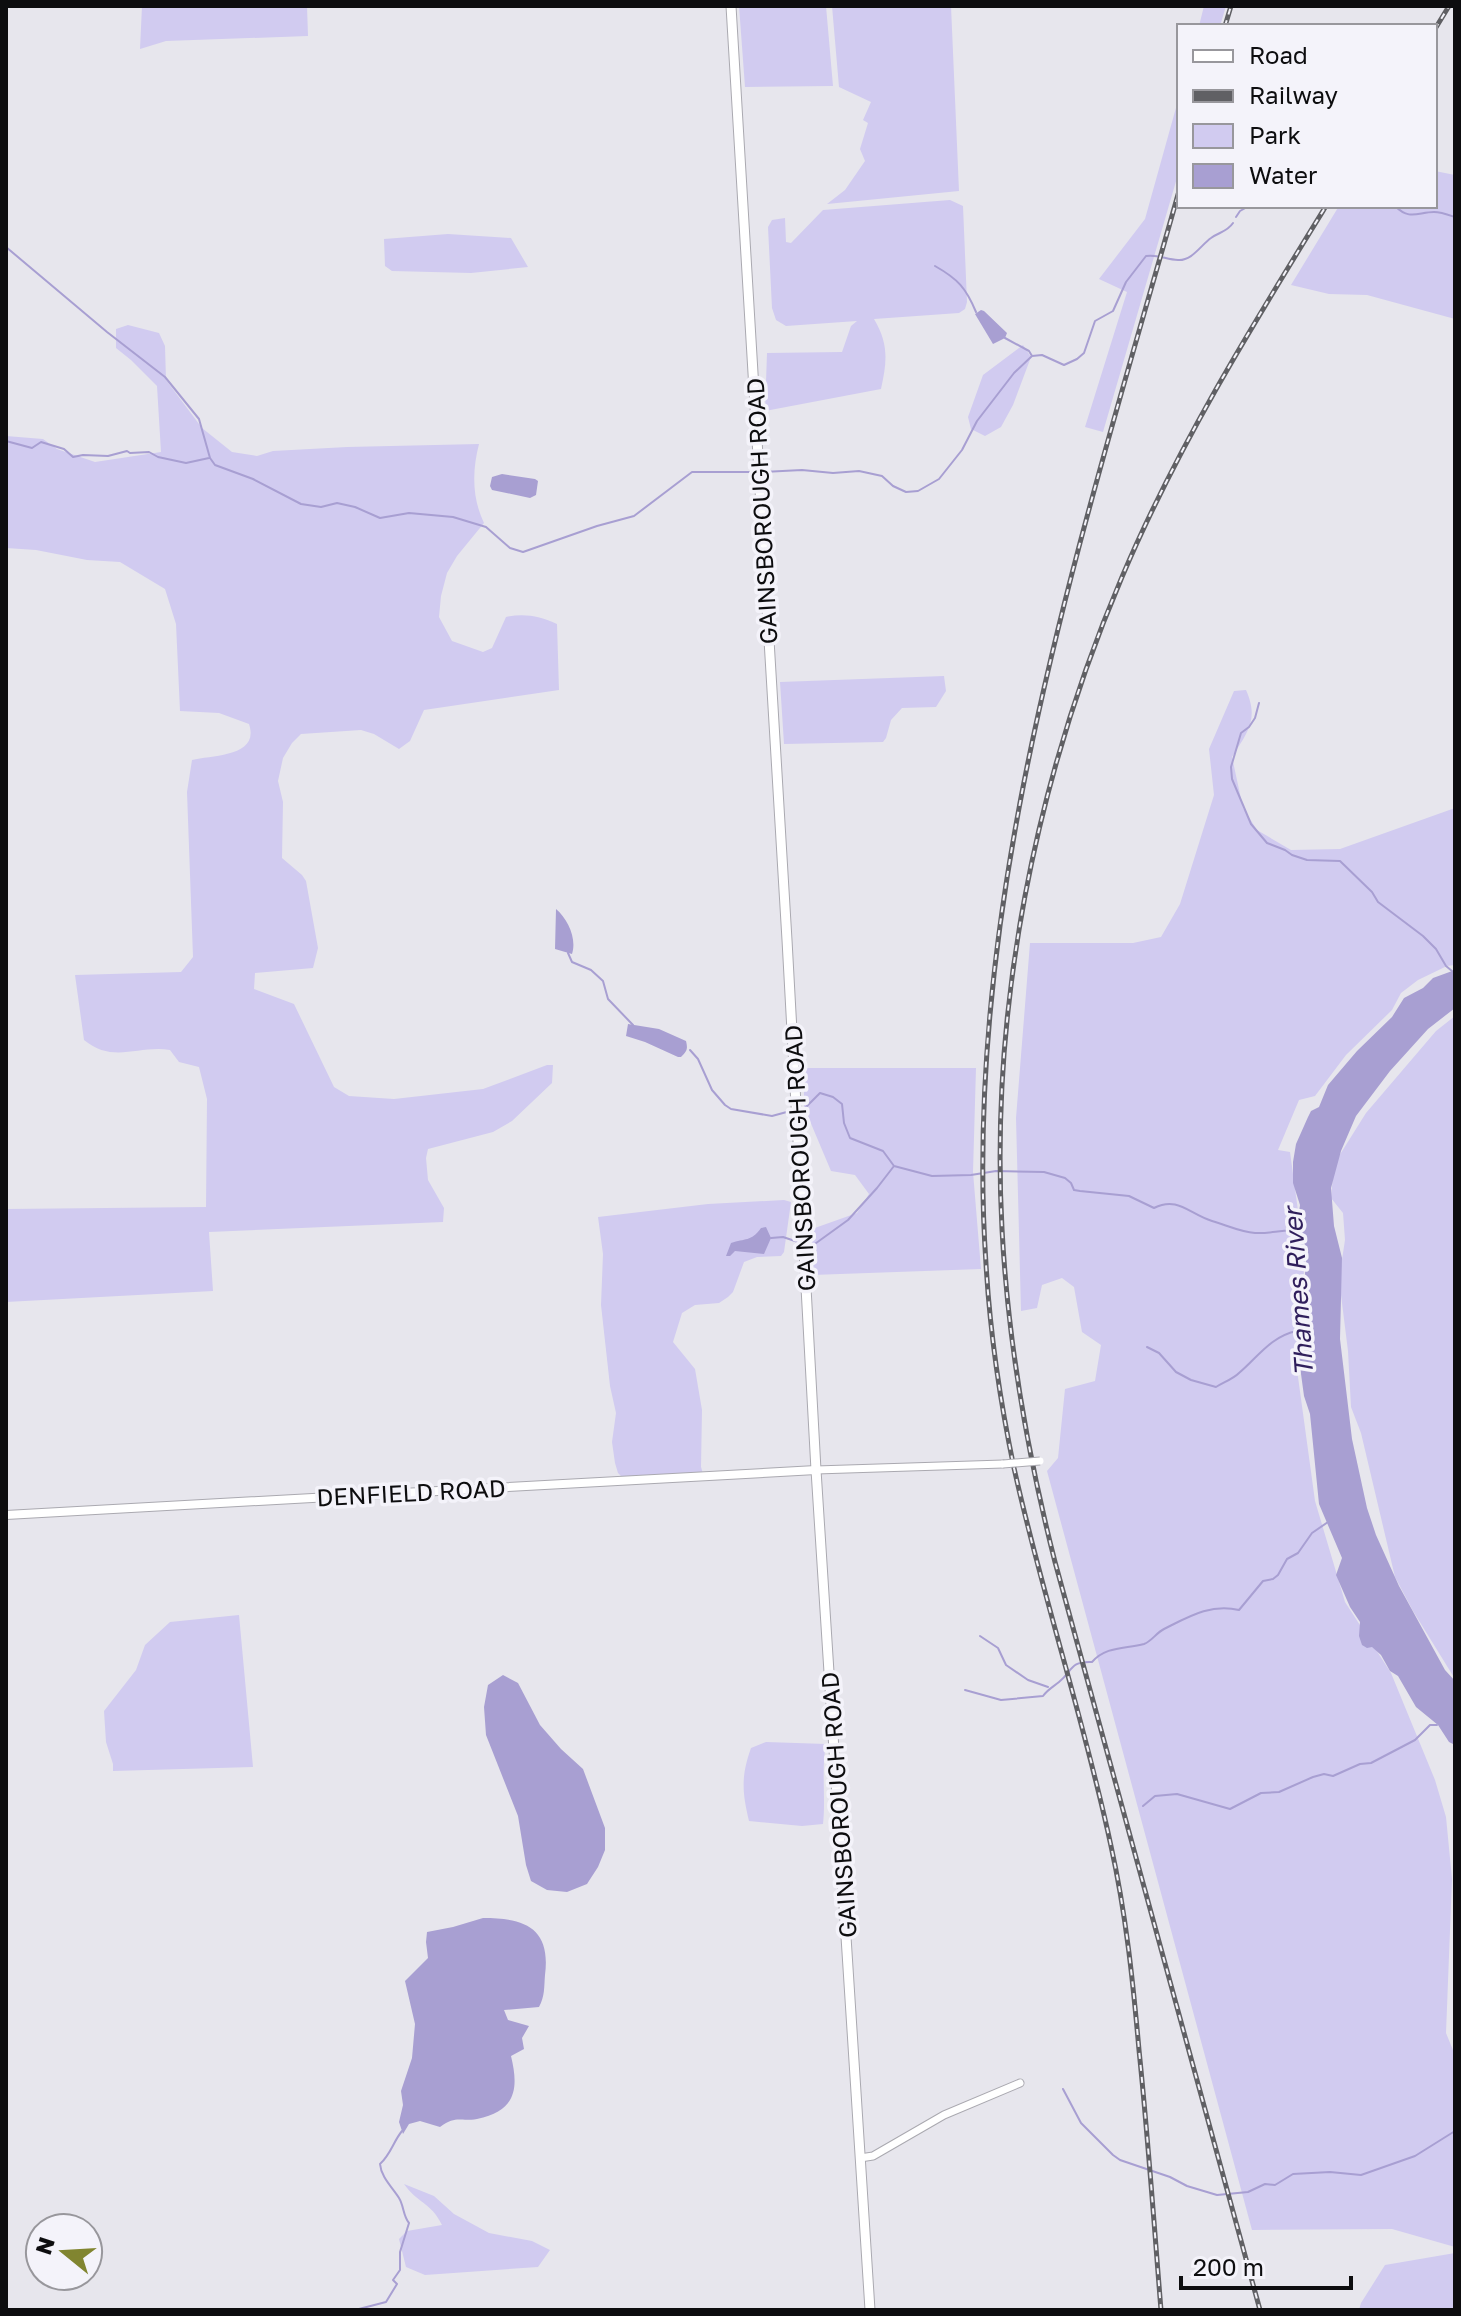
<svg xmlns="http://www.w3.org/2000/svg" width="1461" height="2316" viewBox="0 0 1461 2316" font-family="'Golos Text',sans-serif">
<rect width="100%" height="100%" fill="#e7e6ed"/>
<path fill="#d1cbf0" d="M142,6H307L308,36L166,41L140,49Z
M739,6H826L833,86L745,87Z
M832,6H951L959,191L827,204L845,190L865,161L860,149L868,123L863,120L871,102L839,87Z
M1204,6H1226L1220,26H1199Z
M1179,97V171L1103,432L1085,427L1127,292L1099,279L1145,219Z
M1435,171L1455,175V319L1367,295L1329,294L1291,285L1339,206H1435Z
M950,200L963,206L967,302L965,309L959,313L874,319C889,344 887,362 881,389L765,411L767,353L842,352L851,326L857,321L786,326L776,320L772,308L768,227L772,220L785,218L786,242L791,243L823,210Z
M448,234L511,238L528,267L471,273L392,271L385,266L384,239Z
M128,325L159,333L165,346L166,380L202,428L232,452L257,456L273,451L347,447L479,444C472,471 472,498 484,523L457,556L447,573L441,596L439,617L452,641L483,652L492,648L506,617C524,613 540,616 557,624L559,690L424,710L410,741L399,749L374,734L361,730L301,734L292,743L283,758L278,781L283,802L282,858L302,875L306,881L318,948L313,968L255,973L254,989L294,1004L334,1087L349,1096L394,1099L483,1089L547,1065H553L552,1083L512,1121L493,1132L428,1149L426,1158L428,1180L444,1208L443,1222L209,1232L213,1291L6,1302V1209L206,1207L207,1099L199,1067L179,1062L170,1050C138,1045 113,1064 84,1040L75,975L181,972L193,957L187,792L192,760C213,755 260,757 249,724L219,713L180,711L176,624L165,589L120,562L87,560L36,550L6,548V436L43,439L57,449L95,462L161,452L157,386L131,360L116,348V329Z
M1023,345L1031,357L1013,405L1001,427L985,436L971,429L968,417L983,375Z
M944,676L946,691L936,707L902,708L891,720L886,738L883,742L784,744L780,682Z
M1246,690C1259,719 1248,732 1232,757L1243,808L1257,830L1291,850L1340,849L1455,808V965L1447,966L1418,980L1401,993L1392,1010L1346,1055L1315,1096L1299,1100L1278,1150L1290,1152L1305,1262L1295,1355L1315,1501L1345,1602L1391,1673L1435,1780L1446,1817L1452,1879L1446,2033L1455,2055V2247L1392,2229L1252,2230L1047,1471L1058,1458L1065,1389L1095,1381L1101,1345L1082,1332L1074,1287L1062,1278L1042,1285L1037,1308L1021,1311L1016,1118L1030,943H1133L1161,937L1180,904L1214,795L1209,749L1234,691Z
M1455,1016V1679L1413,1611L1395,1577L1361,1433L1351,1407L1348,1351L1339,1279L1345,1240L1343,1213L1331,1198L1334,1164L1366,1113L1436,1031Z
M804,1068H976L973,1172L981,1269L812,1275V1229L857,1213L869,1194L855,1175L831,1171L804,1107Z
M784,1200L791,1202L784,1252L781,1256L757,1257L744,1262L733,1292L728,1297L719,1303L695,1305L682,1313L673,1342L695,1369L702,1410L701,1467L704,1477H622L618,1473L615,1463L612,1442L616,1413L610,1386L601,1305L603,1254L598,1217L708,1204Z
M239,1615L253,1767L113,1771V1764L106,1742L104,1711L136,1670L145,1645L170,1622Z
M766,1742L826,1744C821,1771 826,1797 823,1824L802,1826L749,1821C742,1792 741,1776 751,1748Z
M404,2184L434,2196L454,2214L489,2233L532,2241L550,2250L538,2267L425,2275L406,2267L399,2239L407,2231L442,2225C431,2202 417,2203 404,2184Z
M1455,2253V2310H1359L1361,2303L1385,2265Z"/>
<path fill="#a89fd2" d="M981,310L984,311L1007,333L1005,338L993,344L975,314Z
M502,474L535,479L538,481L536,495L530,498L492,490L490,486L492,477Z
M556,909C568,919 577,939 572,954L555,949Z
M1455,970V1008L1428,1029L1390,1071L1356,1116L1341,1151L1331,1188L1334,1226L1342,1258L1340,1339L1352,1439L1367,1508L1376,1535L1399,1586L1445,1670L1455,1681V1745L1449,1742L1438,1725L1416,1707L1398,1676L1390,1671L1381,1655L1372,1647L1367,1648L1362,1645L1359,1636L1360,1622L1350,1607L1336,1575L1342,1558L1319,1504L1310,1414L1304,1396L1296,1337L1302,1313L1307,1248L1301,1238L1299,1212L1300,1205L1293,1183V1162L1296,1144L1308,1117L1311,1111L1319,1107L1328,1085L1357,1051L1392,1017L1404,998L1423,988L1433,978Z
M628,1024L659,1029L686,1041C688,1049 687,1051 681,1057H678L645,1042L626,1036Z
M766,1227L771,1238L764,1254L735,1251L730,1256H726L731,1243C745,1238 751,1242 761,1228Z
M503,1675L518,1683L540,1725L561,1749L583,1769L605,1828V1850L598,1867L587,1884L567,1892L547,1890L531,1881L526,1865L518,1816L486,1735L484,1707L488,1685Z
M483,1918C525,1918 551,1928 545,1975C544,1987 545,1996 539,2007L504,2010L508,2020L529,2026L522,2038L524,2049L511,2056C519,2089 516,2111 477,2119C459,2122 457,2115 440,2127L420,2121L409,2124L403,2134L399,2122L403,2105L401,2091L412,2058L415,2024L405,1981L428,1958L426,1942L427,1932L453,1927Z"/>
<g fill="none" stroke-linecap="round" stroke-linejoin="round">
<path stroke="#a89fd2" stroke-width="2" d="M1395,206C1410,221 1418,212 1434,212C1441,212 1449,215 1455,217
M1236,217L1240,211L1249,206
M6,247L107,332L165,377L199,419L210,458L215,465L253,479L301,504L321,507L337,503L355,507L380,518L409,513L453,517L486,527L510,548L523,552L597,526L634,516L692,472H757
M935,266C958,279 966,288 976,312
M1005,338L1029,351L1032,356L1042,355L1064,365L1077,359L1084,353L1095,321L1113,311L1126,282L1146,256C1158,254 1167,260 1178,260C1192,261 1201,245 1211,238C1219,232 1227,232 1233,223
M6,441L32,448L41,442L64,449L73,457L83,455L108,456L127,451L130,453L149,452L158,457L186,463L209,458
M763,472L802,470L833,473L859,471L882,476L893,486L906,492L918,491L939,479L962,450L977,421L1014,373L1032,356
M1259,703L1255,718L1249,727L1241,733L1231,767L1232,779L1251,824L1267,843L1285,850L1292,855L1307,860L1340,861L1372,892L1378,902L1423,936L1436,949L1446,966L1452,971
M568,953L572,962L591,970L603,981L608,999L633,1025
M690,1050L698,1059L712,1090L725,1105L731,1109L772,1116L794,1110
M800,1109L805,1108L820,1093L833,1097L842,1104L844,1123L850,1138L883,1151L894,1166L932,1176L971,1175L996,1171L1044,1172L1065,1178L1071,1183L1074,1190L1080,1191L1129,1196L1154,1208C1178,1196 1189,1214 1212,1221C1226,1225 1241,1232 1255,1233C1271,1234 1283,1229 1299,1231L1301,1237
M771,1238L783,1237L801,1243
M807,1244L812,1246L848,1220L877,1188L894,1166
M1147,1347L1159,1353L1176,1372L1191,1380L1216,1387C1224,1382 1233,1379 1239,1373C1257,1358 1271,1336 1297,1331
M980,1636L998,1648L1006,1665L1028,1680L1048,1687
M965,1690L1001,1700L1043,1696C1048,1689 1053,1687 1059,1682C1073,1671 1069,1661 1092,1662C1106,1646 1125,1649 1144,1644C1152,1641 1156,1633 1164,1629C1188,1617 1211,1603 1239,1610L1263,1581L1273,1579L1278,1575L1287,1559L1298,1553L1312,1533L1328,1522
M1143,1806L1155,1796L1177,1794L1230,1809L1261,1793L1279,1792L1313,1777L1324,1774L1333,1776L1360,1764L1371,1763L1415,1740L1430,1725H1437
M1063,2089L1081,2123L1113,2155L1120,2160L1170,2177L1187,2186L1217,2195L1248,2192L1265,2184L1275,2185L1293,2174L1330,2172L1361,2175L1415,2156L1455,2131
M355,2310L386,2302L397,2284L393,2280L400,2270V2252L409,2223C403,2216 404,2206 399,2198C392,2187 381,2177 380,2164C391,2154 393,2142 402,2131"/>
<g stroke="#aaa9b0" stroke-width="9">
<path id="minor" d="M816,1470L1003,1464
M860,2158L873,2156L944,2115L1020,2083"/>
</g>
<g stroke="#aaa9b0" stroke-width="10">
<path id="tertiary" d="M6,1515L816,1470"/>
</g>
<g stroke="#aaa9b0" stroke-width="11">
<path id="secondary" d="M731,6L787,940L816,1470L870,2310"/>
</g>
<use href="#minor" stroke="#fff" stroke-width="7"/>
<use href="#tertiary" stroke="#fff" stroke-width="8"/>
<use href="#secondary" stroke="#fff" stroke-width="9"/>
<g stroke="#606064" stroke-width="5">
<path id="rail" d="M1225,26L1231,6
M1435,29L1449,6
M1161,2310C1154,2224 1148,2137 1139,2050C1133,1982 1126,1914 1111,1846C1084,1719 1042,1595 1014,1468C1000,1401 990,1333 986,1264C961,901 1082,536 1179,191
M1260,2310L1055,1562C1027,1452 1008,1342 1002,1229C990,1008 1035,781 1122,577C1177,447 1252,326 1326,206"/>
</g>
<use href="#rail" stroke="#f4f3fa" stroke-width="2" stroke-dasharray="6" stroke-linecap="butt"/>
<g stroke="#aaa9b0" stroke-width="9" stroke-linecap="butt">
<path id="minor-bridge" d="M1003,1464L1040,1461"/>
</g>
<use href="#minor-bridge" stroke="#fff" stroke-width="7"/>
</g>
<g text-anchor="middle" dominant-baseline="central" stroke-width="7" stroke-linejoin="round" paint-order="stroke">
<g font-size="24" fill="#0d0d0f" stroke="#f4f3fa">
<text transform="translate(761 511) rotate(-93)">GAINSBOROUGH ROAD</text>
<text transform="translate(799 1158) rotate(-93)">GAINSBOROUGH ROAD</text>
<text transform="translate(411 1492) rotate(-3)">DENFIELD ROAD</text>
<text transform="translate(838 1805) rotate(-94)">GAINSBOROUGH ROAD</text>
</g>
<g font-size="26" font-style="italic" fill="#301f5c" stroke="#f4f3fa">
<text transform="translate(1298 1292) rotate(-94)">Thames River</text>
</g>
</g>
<rect width="1461" height="2316" fill="none" stroke="#0d0d0f" stroke-width="16"/>
<rect x="1177" y="24" width="260" height="184" fill="#f4f3fa" stroke="#98979c" stroke-width="2"/>
<rect x="1193" y="50" width="40" height="12" fill="#ffffff" stroke="#98979c" stroke-width="2"/>
<text x="1249" y="64" font-size="24" fill="#0d0d0f">Road</text>
<rect x="1193" y="90" width="40" height="12" fill="#606064" stroke="#98979c" stroke-width="2"/>
<text x="1249" y="104" font-size="24" fill="#0d0d0f">Railway</text>
<rect x="1193" y="124" width="40" height="24" fill="#d1cbf0" stroke="#98979c" stroke-width="2"/>
<text x="1249" y="144" font-size="24" fill="#0d0d0f">Park</text>
<rect x="1193" y="164" width="40" height="24" fill="#a89fd2" stroke="#98979c" stroke-width="2"/>
<text x="1249" y="184" font-size="24" fill="#0d0d0f">Water</text>
<g transform="translate(64 2252) rotate(288)"><circle r="38" fill="#f4f3fa" stroke="#98979c" stroke-width="2"/>
<path d="M0-6L14 30L0 20L-14 30Z" fill="#818530"/>
<text y="-12" font-size="22" font-weight="bold" text-anchor="middle" fill="#0d0d0f">N</text>
</g>
<path d="M1181 2276v12h170v-12" fill="none" stroke="#0d0d0f" stroke-width="4"/>
<text x="1193" y="2276" font-size="24" fill="#0d0d0f" stroke="#f4f3fa" stroke-width="6" paint-order="stroke">200 m</text>
</svg>
